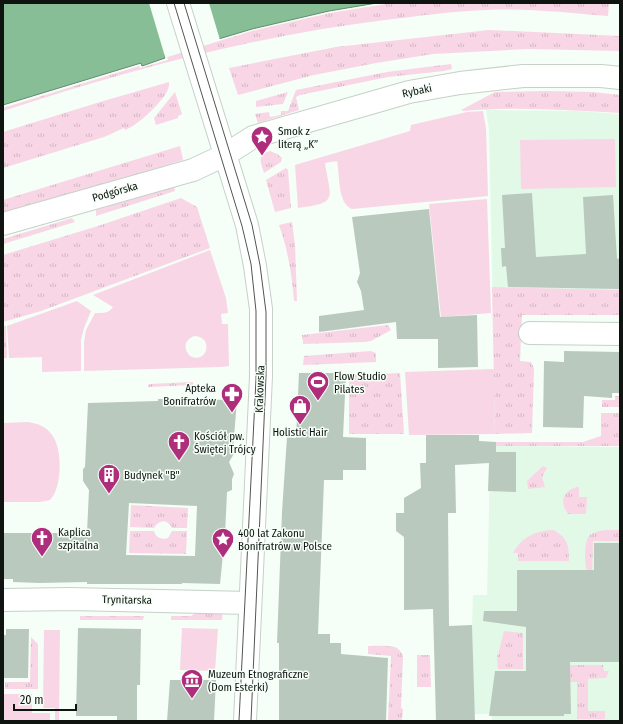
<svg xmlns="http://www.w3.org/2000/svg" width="623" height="724" viewBox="0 0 623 724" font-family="'Fira Sans Condensed',sans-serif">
<defs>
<pattern id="grass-tufts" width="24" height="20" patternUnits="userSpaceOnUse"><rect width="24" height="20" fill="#f9d6e6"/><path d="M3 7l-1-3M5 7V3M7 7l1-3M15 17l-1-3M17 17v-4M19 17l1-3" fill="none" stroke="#d4b7c4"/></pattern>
</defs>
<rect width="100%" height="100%" fill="#f5fef7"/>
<path fill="#e3f9e8" d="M486,110L576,111L620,114V315L493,314L489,130Z
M496,446L620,447V721H492V714H474L472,625L473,595H487L489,512V452Z"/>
<path fill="url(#grass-tufts)" d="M392,3H609L608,16C568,13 527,8 487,10C453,11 419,16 385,20C254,36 128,70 3,111V108L139,66L140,68L168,60L167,57L252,31L330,13Z
M489,30L620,36V51L528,49L433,54L376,63L314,75L238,95L229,68L336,47Z
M451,64L452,69L444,71L388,77L300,95L296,97L299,110L258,123L255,114L269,112L270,117L281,115V111H288L296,90L387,72Z
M169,82C169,84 169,87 168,89C165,100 137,126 125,130L124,128L104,137L3,168V132L100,102Z
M547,91L593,92L620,95V113C568,110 515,106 464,111L461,110L495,92Z
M175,92L182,114L178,116V118L156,125L154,118Z
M288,92L283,104L256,107V101Z
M180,146L183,160L3,215V200Z
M270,151L277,154L282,158L281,162L264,173C261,163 256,154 270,151Z
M286,168L288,170L291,208L275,212L266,180Z
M174,187L175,191L96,216V210Z
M181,198L197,207L210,248L41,311L3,322V255L98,226Z
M72,218L75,222L3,244V239Z
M292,222L295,245L297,301H294C292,275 288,250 279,225Z
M492,287L620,290V315H522L520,361L531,362L534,368L532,433L495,434Z
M388,325L391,330L371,341L364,342L303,344V340L302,339V335Z
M6,326L7,358H3V327Z
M371,351L376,353V362L303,365L304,356Z
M400,373L404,434H349V375Z
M193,382V385L148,387L149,384Z
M615,396H620V407H602V400H615Z
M601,413H620V446H496V442H583L601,436Z
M543,466L547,468L542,477L545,487L528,489L527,481Z
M577,487H579V497H620H587L586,514H568C559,501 563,491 577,487Z
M131,505L188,508L187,528H172C168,519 159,519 154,528L130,527Z
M553,530C568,537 569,546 569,561H518V553H513C522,537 535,531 553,530Z
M610,530H620V541H593L592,578C591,577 589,575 588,573C584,567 584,541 589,536C594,531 603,530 610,530Z
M130,531H154C156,538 162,540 168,538L172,531H187L186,554L129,553Z
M200,610H223L222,620H171V616H191Z
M80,616H144L143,620H80Z
M504,631L523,633V669H498L497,655H498Z
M31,637L38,644V689H5V682H30Z
M368,646C375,646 391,645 397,648C400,650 402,653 403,656L401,708L403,709L402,720L388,721L391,656L368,654Z
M417,655H430L431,687H417Z
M563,665H603L604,671H609L606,678L588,679V711H605V719H577V682H564Z"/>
<path fill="#f9d6e6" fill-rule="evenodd" d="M483,111L486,129L488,196L352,209C337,203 340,175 337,161L325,163C330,198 340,203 298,208L295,165L410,131L411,125L467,112Z
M615,139L616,187L521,189L520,140Z
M487,199L491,313L441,317L429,204Z
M210,250L226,298L228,313L221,314L222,324H228L229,366L220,367L84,371V342L86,330L95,313C103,313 108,314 113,307L93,295ZM194,336C214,336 208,365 190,356C183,349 184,340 194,336Z
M77,301L91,311L84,328L81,340V371L42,372V357L9,358L7,326Z
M494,369L495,434L409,435L405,372Z
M28,422C38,424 46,426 52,435C63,449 62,488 50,500L40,502H3V423Z
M182,628L218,629L215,671L180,670Z
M44,630H60L59,721H55V708H43Z
M3,694H32V713H50V721H3Z"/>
<path fill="#87be96" stroke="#638b6e" d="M3,3H377L329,11L252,29L165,55V58L142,66L141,63L3,105Z"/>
<path fill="#f5fef7" d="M149,3H209L220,40L167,57L166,60Z"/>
<path fill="#bac9bd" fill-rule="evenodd" d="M532,193L536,257L586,254L583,197L613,195L617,259L620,258V289L508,287L506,266L502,267L501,248H505L502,195Z
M429,209L440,317L477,315L478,367L438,368V339H397L396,322L319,332V316L364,310L361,291L357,282L360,273L352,217Z
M564,351L620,352V393H612V398L584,396L583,428L543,427L544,361L564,362Z
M299,373H346L343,437L366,438V470H343V480H324L318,634H330V643H341V654L388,658L386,721H279V643H277L282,512L287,437L296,438Z
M158,399L237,400L233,449L235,452L229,462L234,474L232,479V490L227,492L225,535L220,584L182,583V584H87V582L39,583L13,582V579H3V533H87L89,490L83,481V469L85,467L88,403L158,401ZM129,503L197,506L195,556L126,555Z
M426,435H479V441L496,442V452H516V492L488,491L489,463L455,465L456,513H448L449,626L472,625L475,721H436L433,609L404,610V537L396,531V513H404V498L421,488L420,463H426Z
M594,543H620V662H570L571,714H564V716H489L495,671H526V627L483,621L484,611H517V570H594Z
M78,628L141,629L140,685H137V721H117V716H76Z
M6,629H29L28,678H3V635H6Z
M170,680H216L214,721H167Z"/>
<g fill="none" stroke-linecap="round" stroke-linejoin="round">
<g stroke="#c4d2c7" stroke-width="24">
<path id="minor" d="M225,155L253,137L409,92L460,83L523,76H601L620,78
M530,333L620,334
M3,600L70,599L250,603"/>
</g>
<g stroke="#c4d2c7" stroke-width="24">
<path id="tertiary" d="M178,3L247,225L255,266L261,309V376L245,721
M3,224L193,170L225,155"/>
</g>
<use href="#minor" stroke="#fff" stroke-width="22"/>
<use href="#tertiary" stroke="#fff" stroke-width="22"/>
<path stroke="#505651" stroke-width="1" d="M174,3L242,226L251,264L256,311V379L239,721
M184,3L252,225L260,265L266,312V376L251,721"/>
</g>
<defs>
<g id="sight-pin" transform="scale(1.15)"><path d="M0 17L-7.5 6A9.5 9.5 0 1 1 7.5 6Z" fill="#af2e7b" stroke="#f5fef7"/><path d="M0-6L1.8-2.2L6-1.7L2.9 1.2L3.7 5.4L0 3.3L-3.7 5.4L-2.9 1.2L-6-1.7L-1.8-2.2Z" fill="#fff"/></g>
<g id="stadium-pin" transform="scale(1.15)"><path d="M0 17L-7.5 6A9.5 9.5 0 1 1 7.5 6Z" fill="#af2e7b" stroke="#f5fef7"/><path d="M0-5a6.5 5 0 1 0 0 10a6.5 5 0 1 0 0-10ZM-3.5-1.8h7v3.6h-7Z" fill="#fff"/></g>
<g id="pharmacy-pin" transform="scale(1.15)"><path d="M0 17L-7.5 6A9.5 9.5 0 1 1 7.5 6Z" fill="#af2e7b" stroke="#f5fef7"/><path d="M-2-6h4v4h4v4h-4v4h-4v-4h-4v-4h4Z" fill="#fff"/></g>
<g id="shop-pin" transform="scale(1.15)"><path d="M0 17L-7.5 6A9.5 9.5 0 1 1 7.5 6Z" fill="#af2e7b" stroke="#f5fef7"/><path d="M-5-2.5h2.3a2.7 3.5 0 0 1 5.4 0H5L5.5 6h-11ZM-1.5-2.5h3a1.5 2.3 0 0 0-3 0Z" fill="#fff"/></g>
<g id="church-pin" transform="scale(1.15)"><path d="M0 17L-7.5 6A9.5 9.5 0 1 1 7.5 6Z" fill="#af2e7b" stroke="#f5fef7"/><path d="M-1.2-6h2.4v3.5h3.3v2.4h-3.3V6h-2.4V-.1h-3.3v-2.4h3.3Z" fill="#fff"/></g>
<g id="building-pin" transform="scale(1.15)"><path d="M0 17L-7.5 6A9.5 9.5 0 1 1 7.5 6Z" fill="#af2e7b" stroke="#f5fef7"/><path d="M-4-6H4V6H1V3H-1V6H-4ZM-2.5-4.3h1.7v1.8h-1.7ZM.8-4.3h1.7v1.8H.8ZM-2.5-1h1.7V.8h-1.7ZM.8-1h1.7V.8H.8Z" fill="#fff"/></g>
<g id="museum-pin" transform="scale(1.15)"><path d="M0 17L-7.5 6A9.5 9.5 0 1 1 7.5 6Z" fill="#af2e7b" stroke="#f5fef7"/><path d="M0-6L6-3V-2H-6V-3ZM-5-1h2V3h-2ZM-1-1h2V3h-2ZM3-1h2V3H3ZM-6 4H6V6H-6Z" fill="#fff"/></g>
</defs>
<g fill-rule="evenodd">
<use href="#sight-pin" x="262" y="137"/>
<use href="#stadium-pin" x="318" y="382"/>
<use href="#pharmacy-pin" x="232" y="394"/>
<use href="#shop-pin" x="300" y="406"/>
<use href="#church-pin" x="179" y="442"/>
<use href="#building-pin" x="109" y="475"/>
<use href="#church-pin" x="42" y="538"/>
<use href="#sight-pin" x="223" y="539"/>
<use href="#museum-pin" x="192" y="680"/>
</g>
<g text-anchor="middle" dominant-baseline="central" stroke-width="3" stroke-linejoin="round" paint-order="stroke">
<g font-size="11" fill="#0f1410" stroke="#f5fef7">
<text transform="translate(417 91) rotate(-12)">Rybaki</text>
<text transform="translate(115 192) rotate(-16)">Podgórska</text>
<text transform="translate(260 389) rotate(-88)">Krakowska</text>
<text transform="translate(127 600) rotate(1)">Trynitarska</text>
</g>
<g font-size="11" fill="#0f1410" stroke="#f5fef7" text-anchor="start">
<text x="278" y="131">Smok z<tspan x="278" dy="13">literą „K”</tspan></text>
<text x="334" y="376">Flow Studio<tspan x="334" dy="13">Pilates</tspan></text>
<text x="216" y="388" text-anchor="end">Apteka<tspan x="216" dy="13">Bonifratrów</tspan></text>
<text x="300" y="432" text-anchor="middle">Holistic Hair</text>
<text x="194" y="436">Kościół pw.<tspan x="194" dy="13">Świętej Trójcy</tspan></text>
<text x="124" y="475">Budynek "B"</text>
<text x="58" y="532">Kaplica<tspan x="58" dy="13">szpitalna</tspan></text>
<text x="238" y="533">400 lat Zakonu<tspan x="238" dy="13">Bonifratrów w Polsce</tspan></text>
<text x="208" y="674">Muzeum Etnograficzne<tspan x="208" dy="13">(Dom Esterki)</tspan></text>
</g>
</g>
<rect width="623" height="724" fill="none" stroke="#0f1410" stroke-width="8"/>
<path d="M14 704v6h62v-6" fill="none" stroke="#0f1410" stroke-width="2"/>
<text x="20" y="704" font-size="12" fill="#0f1410" stroke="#f5fef7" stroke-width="3" paint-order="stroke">20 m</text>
</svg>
